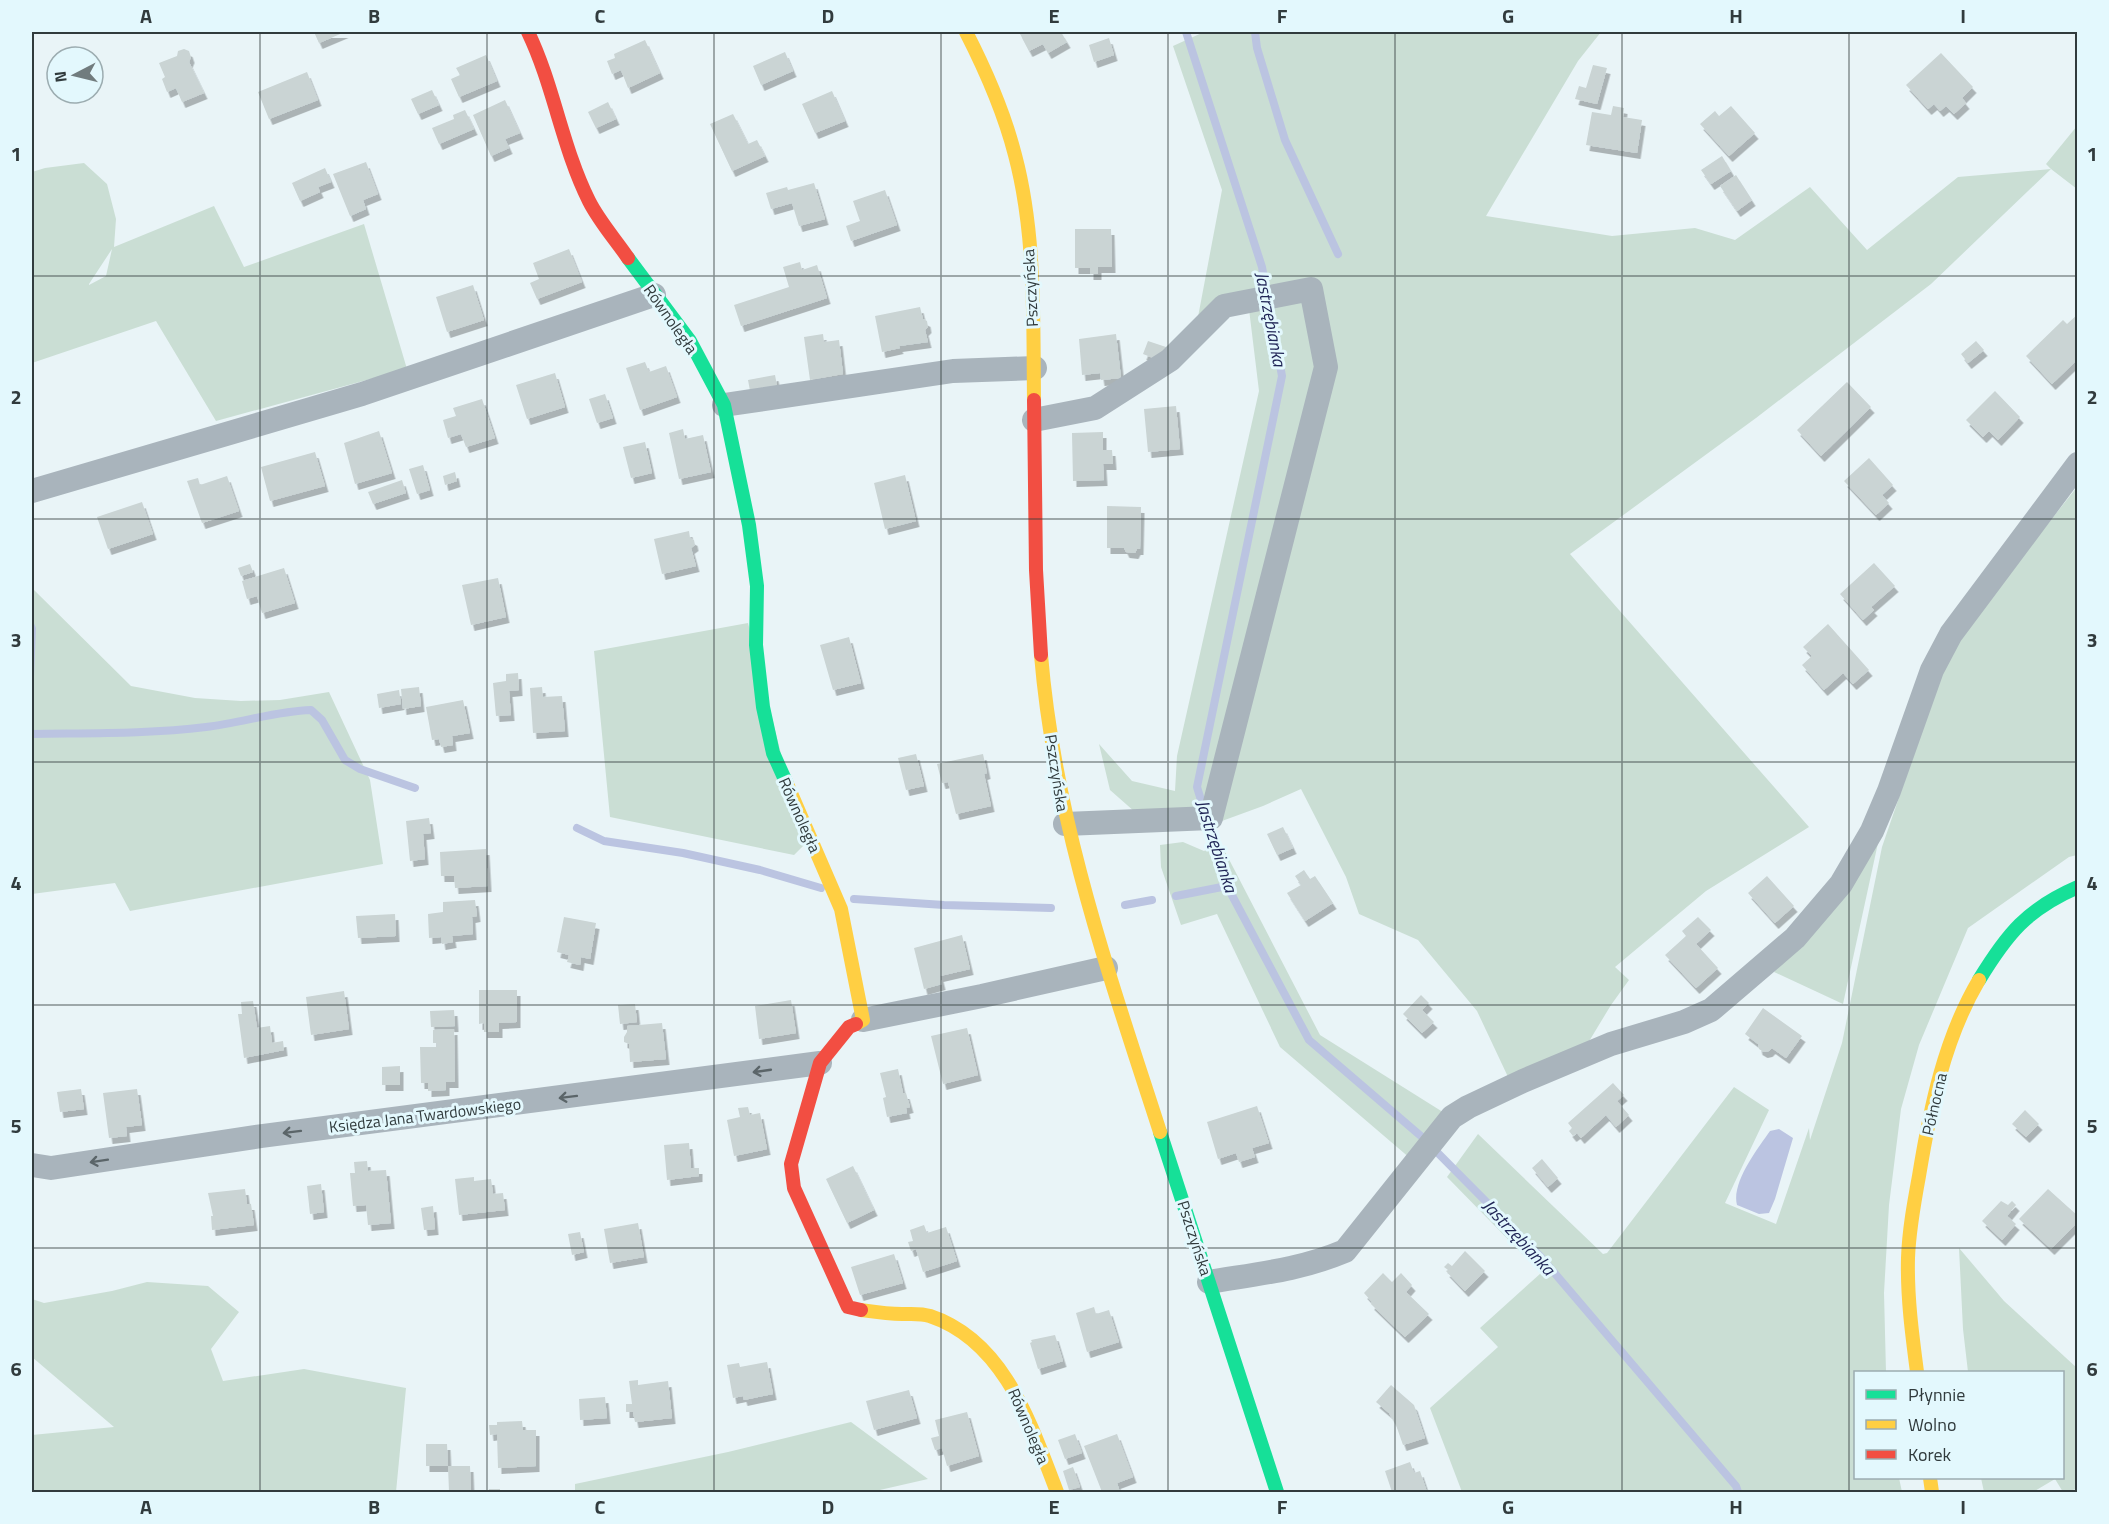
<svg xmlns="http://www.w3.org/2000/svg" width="2109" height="1524" viewBox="0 0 2109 1524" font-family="'Titillium Web',sans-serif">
<defs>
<filter id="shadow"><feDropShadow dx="3.5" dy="6" stdDeviation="0" flood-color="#0004"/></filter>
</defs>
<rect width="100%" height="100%" fill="#e9f4f7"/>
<path fill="#caded4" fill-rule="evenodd" d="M1204,32H1601L1578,61L1486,216L1612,236L1695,228L1735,240L1810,187L1867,250L1958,177L2051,169L2046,164L2077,126V189L2051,169L1931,284L1756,418L1570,554L1809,827L1706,891L1615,967L1629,980L1611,1005L1588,1043L1509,1079L1477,1011L1418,940L1359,914L1346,877L1301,789L1263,806L1211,825L1135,812L1110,790L1099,744L1132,781L1175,791L1177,756L1259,391L1248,301L1198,317L1222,190L1173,46Z
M84,163L107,184L116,219L114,247L214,206L244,267L364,224L407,369L216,421L156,321L32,363V172L45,168ZM112,249L106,276L89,285V284Z
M2077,487V855L2069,857L1968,928L1919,1045L1901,1109L1889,1205L1884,1293L1886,1372H1856V1478H1899L1902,1492H1462L1430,1408L1498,1347L1480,1328L1541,1273L1447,1177L1478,1134L1603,1254L1607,1253L1734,1087L1769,1110L1725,1203L1776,1224L1809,1128L1810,1140L1842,1043L1882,847L1940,678L1957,644L2016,564Z
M32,588L131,686L195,698L241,701L280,700L329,692L370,780L383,864L130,911L115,883L32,894Z
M748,623L804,845L794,855L610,817L594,651Z
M1183,842L1204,851L1220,842L1320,1035L1446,1114L1411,1159L1280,1047L1217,914L1181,925L1161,867L1160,845Z
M1878,843L1843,1004L1774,972Z
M1959,1248L2004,1301L2077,1368V1489L2063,1492L2055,1479L2033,1492H1984L1981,1478H2062V1372H1968L1963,1329Z
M147,1282L208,1286L239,1312L211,1349L223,1381L304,1369L406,1388L396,1492H32V1435L114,1427L32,1357V1299L44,1303L112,1291Z
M851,1422L928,1479L871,1492H575V1484L728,1452Z"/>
<path fill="#bbc4e1" d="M32,619L36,628L34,677L32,679Z
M1779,1129L1793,1138L1775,1199L1769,1213L1759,1214L1737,1205C1731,1183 1758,1148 1770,1131Z"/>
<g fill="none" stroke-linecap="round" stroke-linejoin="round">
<path stroke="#bbc4e1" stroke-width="8" d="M1186,32L1262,267L1282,376L1197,787L1227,886L1309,1040L1422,1137L1540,1256L1736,1486L1738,1492
M1255,32L1257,48L1285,140L1338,254
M32,734C90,733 149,734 206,727C241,723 276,711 311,710L322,720L345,760L360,769L415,788
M577,828L604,841L683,853L760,870L821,888
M1176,896L1227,886
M854,899L944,905L1051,908
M1125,905L1152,900"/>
</g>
<path fill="#cad4d4" filter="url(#shadow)" d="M314,32H345L319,43Z
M1019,32H1061L1067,42L1048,53L1043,44L1029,51Z
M1109,38L1114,55L1094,62L1089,45Z
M645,40L660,73L628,88L621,70L612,74L607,61L615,58L614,54Z
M184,49L189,51L191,57L189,62L204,93L182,102L176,88L167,92L162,79L165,77L159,63L177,56L178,51Z
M785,52L793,71L761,85L753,66Z
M1941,53L1973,87L1962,98L1966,103L1954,114L1946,106L1940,111L1934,104L1928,109L1906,85Z
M486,55L497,81L459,97L451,79L460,75L456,68Z
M1593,65L1607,68L1597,104L1575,99L1579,86L1586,88Z
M307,72L318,100L269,119L258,92Z
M432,90L439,105L418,114L411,99Z
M832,91L845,121L815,133L802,104Z
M505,100L520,133L505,139L509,148L491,156L473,115Z
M608,102L616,119L596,128L588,112Z
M1613,106L1624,108L1623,117L1642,120L1637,153L1586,145L1592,112L1611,115Z
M1731,106L1755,133L1729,156L1700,124L1715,111L1719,116Z
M465,110L474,129L439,144L432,128L454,119L453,115Z
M733,114L748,144L757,140L765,156L732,171L710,124Z
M1722,156L1731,171L1711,184L1701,170Z
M366,162L378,194L363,200L366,209L350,216L333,174Z
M325,168L331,182L318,187L320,192L300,201L292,183Z
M1736,175L1752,200L1737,211L1720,186Z
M814,183L825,219L799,226L792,203L771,209L766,193L787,187L788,190Z
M885,190L897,225L851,241L846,226L860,221L853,201Z
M1075,229H1111L1112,267H1098V274H1090V268H1075Z
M569,249L582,282L537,299L530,283L539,279L533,263Z
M800,262L802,270L817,265L827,298L741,326L734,305L789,287L783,267Z
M473,285L484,320L447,332L436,297Z
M920,307L923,319L927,321L928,327L925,330L928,342L899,346L900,348L882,352L875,316Z
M2078,314V359L2052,384L2026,356L2063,320L2067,324Z
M823,334L824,342L839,340L843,374L810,380L804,337Z
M1116,334L1121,378L1101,380L1100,373L1082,375L1079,339Z
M1148,341L1166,347L1161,361L1143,354Z
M1976,341L1984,350L1968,363L1961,354Z
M645,362L649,372L666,366L677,397L640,410L626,368Z
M555,373L565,407L527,419L516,385Z
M775,375L778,391L751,396L748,380Z
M1847,382L1871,407L1821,456L1797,430Z
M1995,391L2020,417L1998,440L1989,431L1983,437L1966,420Z
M605,394L613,418L597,423L589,399Z
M482,399L495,438L466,447L461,434L448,438L443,420L456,416L453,408Z
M1176,406L1180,449L1148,452L1144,409Z
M683,429L685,439L703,435L711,472L679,479L669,433Z
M379,431L392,473L355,484L344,443Z
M1103,432V450H1112L1113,464H1103L1104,480L1073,481L1072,433Z
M645,442L652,473L631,478L623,447Z
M315,452L325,486L270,501L261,467Z
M1869,458L1893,485L1882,495L1889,503L1876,515L1844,481Z
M423,465L430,490L417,494L409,469Z
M455,472L457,481L445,485L443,476Z
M905,475L916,521L885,529L874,483Z
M227,476L239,511L202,523L187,481L198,478L200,485Z
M402,480L406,493L373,504L368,492Z
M142,502L153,534L108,549L97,517Z
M1107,506L1141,507L1140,549H1137L1135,553L1126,552L1124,548H1107Z
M689,531L690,538L694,540L695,545L691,548L696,566L662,574L654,539Z
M1874,563L1895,586L1871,607L1874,610L1863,620L1840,594Z
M250,564L253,572L241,576L238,568Z
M284,568L295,603L262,613L257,596L247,599L242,581Z
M498,578L506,617L471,625L462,585Z
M1828,624L1869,670L1853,684L1843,673L1824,690L1802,665L1812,656L1803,647Z
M849,637L861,683L833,690L820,645Z
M518,673L519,690L509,691L511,715L496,716L493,683L506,681V674Z
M419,687L421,706L403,709L401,689Z
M542,687L543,697L562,696L565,731L533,733L530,688Z
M399,690L401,704L379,708L377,694Z
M463,700L470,733L452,736L453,745L441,747L439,739L432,740L426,707Z
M916,754L924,786L906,790L898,758Z
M983,754L987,773L984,774L991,806L956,814L948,782L942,783L937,764Z
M429,818L431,833L423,834L425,859L410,861L406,821Z
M1283,827L1293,848L1277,855L1267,834Z
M486,849L488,886L455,888L454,876H441L440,852Z
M1304,870L1310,879L1315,876L1333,903L1305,921L1287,893L1301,885L1295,876Z
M1767,876L1794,906L1775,923L1748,893Z
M475,900L477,916L472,917L473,934L452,936L453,942L442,944L441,937L429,938L428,914L443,912V902Z
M395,914L396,936L358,938L356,916Z
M564,917L596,923L590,959L581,957L580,965L567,962L569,955L557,952Z
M1698,917L1711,930L1696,944L1718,968L1696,988L1665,955L1686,936L1682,931Z
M962,935L970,969L940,976L942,984L924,989L914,948Z
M479,990H517V1022L499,1023V1032H484V1023L479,1024Z
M344,991L349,1029L311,1035L306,997Z
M1421,995L1429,1003L1422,1010L1434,1022L1422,1033L1403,1014Z
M791,1000L796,1033L759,1039L755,1006Z
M253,1001L257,1028L270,1026L272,1043L283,1041L284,1050L244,1058L238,1014H242L241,1002Z
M635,1004L637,1022L620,1024L618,1005Z
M1763,1008L1802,1036L1786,1058L1772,1048L1769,1051L1764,1052L1759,1049L1758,1044L1745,1034Z
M454,1010L455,1026L431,1027L430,1011Z
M662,1023L666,1059L630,1062L629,1044L624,1042V1037L627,1032V1026Z
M967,1028L978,1075L943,1084L931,1036Z
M454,1029L455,1082H446V1090L428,1091V1083H421L420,1047H437V1043H433V1030Z
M400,1066V1085H382V1067Z
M898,1069L903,1093H906L910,1107L906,1108L907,1113L887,1117L883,1098L886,1097L880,1073Z
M1613,1083L1624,1095L1617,1101L1629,1115L1616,1127L1606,1115L1581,1138L1577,1133L1573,1136L1569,1131L1572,1128L1568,1123Z
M81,1089L84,1109L60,1112L57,1092Z
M137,1089L142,1125L126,1127L127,1136L109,1138L103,1093Z
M1257,1106L1269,1143L1252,1148L1255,1157L1239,1162L1236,1153L1218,1159L1207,1122Z
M748,1107L750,1115L760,1113L767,1149L734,1156L727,1120L740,1117L738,1108Z
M2025,1110L2039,1124L2026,1137L2012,1124Z
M689,1143L691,1168H699V1176L667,1180L664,1145Z
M1542,1159L1558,1178L1548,1187L1532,1168Z
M367,1161L368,1171L386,1170L391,1223L368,1225L366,1205L353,1206L350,1173H355L354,1162Z
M853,1166L874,1210L847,1223L826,1179Z
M474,1177V1181L491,1179L493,1194L503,1193L505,1210L459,1215L455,1179Z
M321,1184L324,1212L310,1214L307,1186Z
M245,1189L247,1204H251L254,1225L212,1230L211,1216H213L208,1193Z
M2048,1189L2078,1216V1222L2051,1249L2019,1219Z
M2001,1201L2008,1205L2012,1201L2016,1205L2007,1216L2016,1224L2002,1240L1982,1221Z
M433,1206L435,1229L424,1230L421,1208Z
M638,1223L644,1257L610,1263L604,1229Z
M924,1225L927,1233L946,1227L957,1261L923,1272L916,1249L911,1251L908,1242L913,1241L910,1230Z
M580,1232L584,1252L572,1255L568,1234Z
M1465,1251L1485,1271L1465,1291L1446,1271L1448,1270L1444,1267L1448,1263L1452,1266Z
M894,1254L903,1283L860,1295L851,1267Z
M1383,1273L1392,1282L1401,1273L1412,1285L1406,1292L1429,1314L1405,1337L1371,1304L1372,1302L1364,1293Z
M1094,1307L1096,1314L1109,1310L1119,1342L1087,1352L1076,1313Z
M1055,1335L1063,1361L1038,1369L1030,1343L1032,1342L1031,1340Z
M767,1362L773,1394L744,1400L743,1396L733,1398L727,1365L739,1363L740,1367Z
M638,1380V1385L668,1381L672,1418L635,1422L633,1412H626V1404H632L629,1381Z
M1391,1385L1414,1405L1425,1438L1403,1445L1396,1425L1389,1413L1376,1402Z
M909,1390L917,1418L874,1430L866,1401Z
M605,1397L607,1418L580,1420L579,1399Z
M967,1412L979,1456L947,1466L942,1448L935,1450L931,1438L939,1436L935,1420Z
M522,1421L523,1430H536V1466L498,1468L497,1434L490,1435L489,1425H497V1422Z
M1075,1434L1082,1453L1065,1459L1058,1440Z
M1117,1434L1133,1477L1117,1483L1120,1492H1102L1084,1446Z
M426,1444H447L448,1466H426Z
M1410,1462L1414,1473L1420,1471L1427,1492H1392L1385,1471Z
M448,1466H470L471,1492H449Z
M1073,1467L1080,1487L1069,1490L1063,1471Z
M489,1489H500V1492H489Z"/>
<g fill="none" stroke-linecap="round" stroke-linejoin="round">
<path stroke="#a9b4bc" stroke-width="24" d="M724,405L953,371L1035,368
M1034,420L1095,408L1170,360L1224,306L1311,289L1326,367L1211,818L1065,824
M32,491L362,394L654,295
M863,1020L982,996L1106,968
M32,1165L51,1168L262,1136L820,1063
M1209,1282C1256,1274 1300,1270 1345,1251L1452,1117L1468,1107L1523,1081L1611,1044L1684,1022L1711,1010L1795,938L1841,884L1872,831L1889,791L1932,670L1951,634L2078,464"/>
<path stroke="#16e098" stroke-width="14" d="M628,258L690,341L724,405L749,525L757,586L756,645L763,707L773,753L787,784
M1979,980C2007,934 2027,909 2078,887
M1160,1132L1277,1492"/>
<path stroke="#ffcf43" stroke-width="14" d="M966,32C986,71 1004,112 1015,155C1036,234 1033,319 1034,400
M1041,655C1055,822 1109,974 1160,1132
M787,784L841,909L863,1020L856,1024
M861,1310C875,1312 888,1314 902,1314C911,1314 921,1313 930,1316C1005,1341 1031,1425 1057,1492
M1917,1372C1912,1334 1907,1296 1908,1258C1909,1230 1914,1203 1919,1176C1930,1109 1944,1039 1979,980
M1930,1478L1932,1492"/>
<path stroke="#f24e42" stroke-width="14" d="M528,32C554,86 562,147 589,201C599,221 615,239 628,258
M1034,400L1036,570L1041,655
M856,1024L849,1027L820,1063L791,1164L794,1188L848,1307L861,1310"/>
</g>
<defs><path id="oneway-shaft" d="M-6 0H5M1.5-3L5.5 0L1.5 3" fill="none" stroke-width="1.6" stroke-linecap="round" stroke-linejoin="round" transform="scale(1.5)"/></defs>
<g stroke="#5b6569">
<use href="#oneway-shaft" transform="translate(762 1071) rotate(172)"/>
<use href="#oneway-shaft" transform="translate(568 1097) rotate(173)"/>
<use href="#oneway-shaft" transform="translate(292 1132) rotate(173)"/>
<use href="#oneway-shaft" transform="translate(99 1161) rotate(171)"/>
</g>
<path fill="none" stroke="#313b3d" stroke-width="1.5" stroke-opacity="0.55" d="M260,32V1492M487,32V1492M714,32V1492M941,32V1492M1168,32V1492M1395,32V1492M1622,32V1492M1849,32V1492M32,276H2078M32,519H2078M32,762H2078M32,1005H2078M32,1248H2078"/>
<g text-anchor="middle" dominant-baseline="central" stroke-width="6" stroke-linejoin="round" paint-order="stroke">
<g font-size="16" fill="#313b3d" stroke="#e3f8fd">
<text transform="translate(1030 288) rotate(-93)">Pszczyńska</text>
<text transform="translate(671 319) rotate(55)">Równoległa</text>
<text transform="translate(1057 773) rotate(81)">Pszczyńska</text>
<text transform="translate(800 815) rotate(66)">Równoległa</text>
<text transform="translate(1934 1104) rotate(-77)">Północna</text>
<text transform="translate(425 1115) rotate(-7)">Księdza Jana Twardowskiego</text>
<text transform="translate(1195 1238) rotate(72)">Pszczyńska</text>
<text transform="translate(1029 1426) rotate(67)">Równoległa</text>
</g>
<g font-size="18" font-style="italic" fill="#1f2455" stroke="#e3f8fd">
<text transform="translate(1271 319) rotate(79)">Jastrzębianka</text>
<text transform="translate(1217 846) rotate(72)">Jastrzębianka</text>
<text transform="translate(1519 1237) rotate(47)">Jastrzębianka</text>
</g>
</g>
<rect width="2109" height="1524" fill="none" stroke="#e3f8fd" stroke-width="66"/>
<rect x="1854" y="1371" width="210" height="108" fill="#e3f8fd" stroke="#9cacb0" stroke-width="1.5"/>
<rect x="1866" y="1390" width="30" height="9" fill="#16e098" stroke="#9cacb0" stroke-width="1.5"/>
<text x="1908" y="1401" font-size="18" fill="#313b3d">Płynnie</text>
<rect x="1866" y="1420" width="30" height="9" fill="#ffcf43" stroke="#9cacb0" stroke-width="1.5"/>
<text x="1908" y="1431" font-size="18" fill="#313b3d">Wolno</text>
<rect x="1866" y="1450" width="30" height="9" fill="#f24e42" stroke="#9cacb0" stroke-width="1.5"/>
<text x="1908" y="1461" font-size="18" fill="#313b3d">Korek</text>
<g transform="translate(75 75) rotate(263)"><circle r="28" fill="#e3f8fd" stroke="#9cacb0" stroke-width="1.5"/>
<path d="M0-4.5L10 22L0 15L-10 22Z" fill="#717c7e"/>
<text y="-9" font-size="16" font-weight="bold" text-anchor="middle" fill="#313b3d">N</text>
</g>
<rect x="33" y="33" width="2043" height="1458" fill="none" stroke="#313b3d" stroke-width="2"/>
<g font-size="20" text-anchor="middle" font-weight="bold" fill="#313b3d">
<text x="146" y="23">A</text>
<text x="374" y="23">B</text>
<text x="600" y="23">C</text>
<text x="828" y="23">D</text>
<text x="1054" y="23">E</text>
<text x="1282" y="23">F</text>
<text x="1508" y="23">G</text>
<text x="1736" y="23">H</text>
<text x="1963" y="23">I</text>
<text x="16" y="161">1</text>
<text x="2092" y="161">1</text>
<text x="16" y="404">2</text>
<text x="2092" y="404">2</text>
<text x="16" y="647">3</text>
<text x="2092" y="647">3</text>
<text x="16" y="890">4</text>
<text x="2092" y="890">4</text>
<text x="16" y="1133">5</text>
<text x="2092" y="1133">5</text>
<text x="16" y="1376">6</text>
<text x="2092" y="1376">6</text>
<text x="146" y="1514">A</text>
<text x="374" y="1514">B</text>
<text x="600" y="1514">C</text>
<text x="828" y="1514">D</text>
<text x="1054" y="1514">E</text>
<text x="1282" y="1514">F</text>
<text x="1508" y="1514">G</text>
<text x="1736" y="1514">H</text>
<text x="1963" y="1514">I</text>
</g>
</svg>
